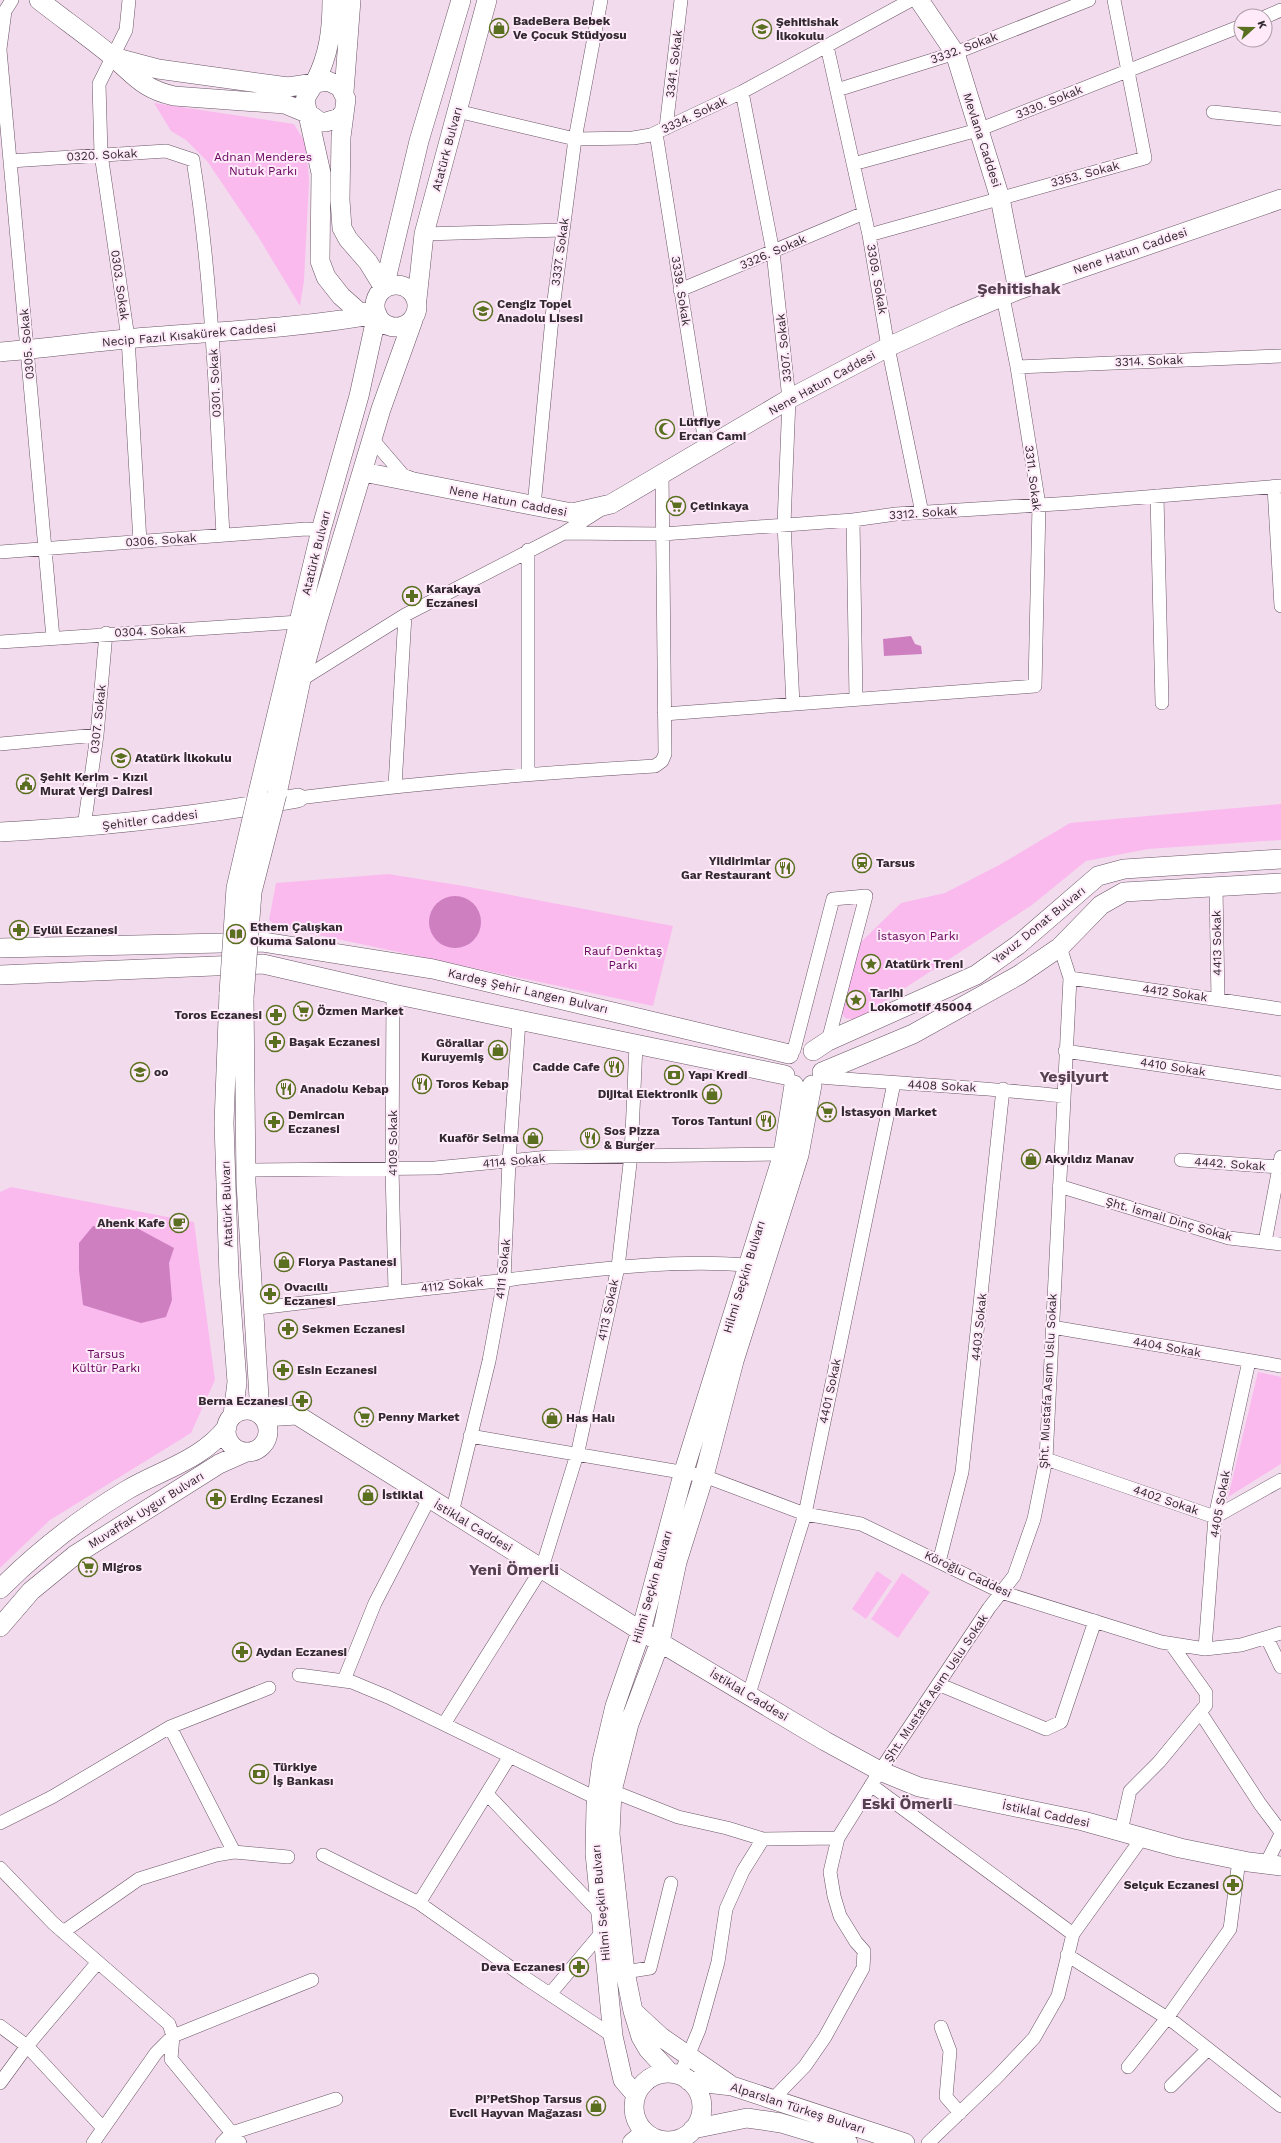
<svg xmlns="http://www.w3.org/2000/svg" width="1281" height="2143" viewBox="0 0 1281 2143" font-family="'Work Sans',sans-serif">
<rect width="100%" height="100%" fill="#f3dbee"/>
<path fill="#fabaee" d="M154,103L294,124L306,144L309,181L304,281L300,306L259,238L207,161L186,140L171,131Z
M1281,804V840L1148,849L1086,861L1032,905L856,1020L845,1018L840,1011L860,943L901,903L945,893L1001,864L1070,823Z
M388,874L464,886L673,926L653,1006L276,926L269,920L276,883Z
M11,1187L194,1222L215,1380L191,1433L50,1520L0,1568V1192Z
M1258,1372L1281,1377V1464L1228,1497Z
M877,1571L892,1581L866,1619L852,1609Z
M902,1573L930,1592L898,1638L871,1619Z"/>
<path fill="#ce7fc0" d="M911,636L915,644L921,646L922,654L884,656L883,639Z
M429 922a26 26 0 1 1 52 0a26 26 0 1 1-52 0Z
M122,1220L174,1248L169,1263L172,1300L166,1317L141,1323L83,1305L79,1270V1243L93,1226L114,1228Z"/>
<g fill="none" stroke-linecap="round" stroke-linejoin="round">
<g stroke="#6a5566" stroke-width="14">
<path id="street" d="M129,0L126,30L99,84L101,154L128,338L140,542
M1265,17L1281,10
M827,46L869,235L888,347L922,513
M0,49L5,11L12,0
M0,50L53,638
M837,90L955,53L1089,0
M742,92L773,252L789,399L784,524L793,704
M457,111L575,139L633,138L651,135L742,92L911,0
M1213,112L1281,119
M666,128L681,0
M656,133L706,449
M10,161L166,151L193,160C213,284 216,410 223,535
M853,164L978,130L1241,26
M424,234L563,230
M869,235L1145,158L1114,0
M680,290L864,213
M1017,367L1281,356
M372,439L403,475L413,479
M1274,487L1281,606
M1157,496L1162,703
M534,506L553,308L575,139L601,0
M853,520L856,699
M564,533L663,534L853,520L896,514L1072,503L1281,486
M528,550V773
M0,552L306,529L321,530
M0,642L299,622
M301,680L405,615L564,533L600,510
M664,714L1035,686L1039,505L1017,367L1003,297
M0,744L97,735
M395,786L405,615
M298,798C417,783 535,773 655,766L662,761L665,754L662,473
M84,827L97,735L106,633
M1216,887L1218,1000
M1070,978L1281,1009
M393,994L392,1168L395,1291
M794,1050L833,899L866,896L828,1041
M1065,1051L1281,1083
M820,1077C901,1084 982,1087 1063,1096
M1181,1160L1279,1167
M246,1170L435,1168L549,1157L783,1154
M1059,1186L1229,1238L1281,1244
M1265,1242L1281,1157
M252,1309C340,1298 427,1289 514,1279C591,1270 670,1259 747,1265
M1052,1327L1281,1366
M470,1436L704,1476L805,1514L861,1524L1001,1592L1161,1642L1205,1649L1241,1645L1281,1633
M1046,1459L1215,1517L1281,1480
M452,1513L489,1361L504,1280L509,1161L519,1021
M939,1562L962,1472L1003,1089
M1267,1638L1281,1667
M1205,1649L1215,1517L1249,1361
M299,1675L352,1682L388,1697L598,1799
M344,1680L375,1603L429,1499
M938,1684L1046,1729L1061,1722L1095,1621
M749,1694L805,1514L894,1083
M1200,1712L1260,1804L1281,1832
M444,1724L542,1568L578,1451L618,1267L631,1155L636,1045
M170,1727L234,1852
M871,1785L1073,1934
M612,1791L678,1817L727,1828L763,1839L838,1838
M487,1794L601,1914
M0,1823L52,1797L170,1727L269,1688
M1121,1831L1130,1791L1159,1762L1206,1705V1693L1171,1644
M323,1855L419,1903L527,1979L613,2036
M1266,1864L1281,1834
M0,1868L53,1923L169,2024L173,2036L171,2059L240,2143
M419,1903L510,1756
M63,1932L139,1879L216,1855L234,1852L288,1857
M1067,1955L1175,2023L1281,2106
M625,1972L650,1968L671,1883
M550,1994L603,1931
M0,2026L27,2046L98,1962
M941,2027L950,2051L946,2097L960,2113
M1128,2067L1167,2018L1230,1929L1239,1860
M680,2075L699,2030L718,1962L726,1909L743,1871L763,1839
M0,2083L27,2046L103,2128
M1171,2086L1208,2049
M773,2099L805,2066L825,2037L863,1968L864,1951L856,1942L840,1916L834,1896L830,1872L838,1838L880,1771L989,1608L1014,1576L1034,1519L1046,1459L1070,978L1060,947
M93,2143L156,2053L173,2036L312,1980
M222,2143L232,2133L336,2099
M668,2143V2141
M928,2143L997,2077L1034,2038L1058,1996L1073,1934L1142,1838"/>
</g>
<g stroke="#6a5566" stroke-width="20">
<path id="secondary" d="M39,0C63,19 89,37 113,57C135,76 143,89 174,96L285,104L309,114L320,122H326L339,118L344,112
M332,0C332,30 329,55 315,82C312,89 307,92 305,101L321,173L320,261L326,277L341,296L359,312L373,313
M919,0L955,53L1000,198L1018,290
M113,57L158,69L288,87L328,81L340,87L346,99L341,137L340,200L342,228L348,239L368,262L384,288
M344,92L351,0
M375 306a21 21 0 1 1 42 0a21 21 0 1 1-42 0Z
M384,288L419,141L461,0
M417,299L424,234L487,0
M0,352C49,348 98,341 148,337C225,331 301,328 377,314
M363,472L572,513L611,504L789,399L888,347L954,317L1018,290L1281,199
M258,793L321,530L359,396L377,314
M277,794L301,680L317,622L381,409L413,320
M0,832C100,827 199,816 298,798
M0,948L263,942L433,969L789,1054
M0,975L263,964L393,994L785,1075
M229,993L224,1123L229,1276L237,1382L233,1415
M244,998L246,1183L260,1414
M813,1051L828,1041L976,975L1018,945L1098,876L1124,869L1281,859
M822,1072L913,1034L1019,975L1060,947L1101,905L1124,892L1281,883
M226 1431a21 21 0 1 1 42 0a21 21 0 1 1-42 0Z
M264,1417L297,1415L641,1631L825,1741L880,1771L919,1787L1083,1821L1180,1848L1249,1862L1281,1866
M0,1589C37,1552 82,1517 127,1490C161,1470 202,1460 227,1427
M0,1627L31,1591L75,1555L219,1464L246,1452
M635,2013L661,2037L729,2084
M670,2073L648,2049L641,2037L633,2011L625,1972L610,1834L612,1791L629,1724L660,1642L677,1562L704,1476L734,1361L799,1155L812,1085
M634 2107a34 34 0 1 1 68 0a34 34 0 1 1-68 0Z
M689,2081L732,2086L905,2143
M636,2095L623,2080L613,2036L595,1853L596,1806L602,1761L615,1706L641,1631L684,1471L783,1154L794,1085
M693,2129L747,2118L781,2123L848,2143
M632,2143L645,2132"/>
</g>
<use href="#street" stroke="#fff" stroke-width="13"/>
<use href="#secondary" stroke="#fff" stroke-width="19"/>
<g stroke="#6a5566" stroke-width="20" stroke-linecap="butt">
<path id="secondary-bridge" d="M229,993L236,888L258,793
M244,998L252,892L277,794"/>
</g>
<use href="#secondary-bridge" stroke="#fff" stroke-width="19"/>
</g>
<defs>
<g id="shop-ring" transform="scale(1)"><circle r="9.5" fill="#feeaf9" stroke="#5a7020" stroke-width="1.5"/><path d="M-5-2.5h2.3a2.7 3.5 0 0 1 5.4 0H5L5.5 6h-11ZM-1.5-2.5h3a1.5 2.3 0 0 0-3 0Z" fill="#5a7020"/></g>
<g id="school-ring" transform="scale(1)"><circle r="9.5" fill="#feeaf9" stroke="#5a7020" stroke-width="1.5"/><path d="M0-5L7-2L0 1L-7-2ZM-4 1L0 2.5L4 1V4Q0 6-4 4Z" fill="#5a7020"/></g>
<g id="mosque-ring" transform="scale(1)"><circle r="9.5" fill="#feeaf9" stroke="#5a7020" stroke-width="1.5"/><path d="M3.5-4.9A6 6 0 1 0 3.5 4.9A5 5 0 1 1 3.5-4.9Z" fill="#5a7020"/></g>
<g id="supermarket-ring" transform="scale(1)"><circle r="9.5" fill="#feeaf9" stroke="#5a7020" stroke-width="1.5"/><path d="M-6-5.5h2.5l.6 2H6L4.5 2H-2.5L-4.4-4H-6ZM-1.5 3.2a1.3 1.3 0 1 0 .1 0ZM3 3.2a1.3 1.3 0 1 0 .1 0Z" fill="#5a7020"/></g>
<g id="pharmacy-ring" transform="scale(1)"><circle r="9.5" fill="#feeaf9" stroke="#5a7020" stroke-width="1.5"/><path d="M-2-6h4v4h4v4h-4v4h-4v-4h-4v-4h4Z" fill="#5a7020"/></g>
<g id="civic-ring" transform="scale(1)"><circle r="9.5" fill="#feeaf9" stroke="#5a7020" stroke-width="1.5"/><path d="M-.6-6.5H3V-4.5H.6V-3L4-1V1h2V6H-6V1h2V-1L-.6-3ZM-1.2 2.5V6h2.4V2.5Z" fill="#5a7020"/></g>
<g id="station-ring" transform="scale(1)"><circle r="9.5" fill="#feeaf9" stroke="#5a7020" stroke-width="1.5"/><path d="M-3-6H3Q5-6 5-4V2Q5 4 3 4L4.5 6H3L1.5 4h-3L-3 6H-4.5L-3 4Q-5 4-5 2V-4Q-5-6-3-6ZM-3.5-4v3h7v-3ZM-3.5 1v1.5H-2V1ZM2 1v1.5H3.5V1Z" fill="#5a7020"/></g>
<g id="restaurant-ring" transform="scale(1)"><circle r="9.5" fill="#feeaf9" stroke="#5a7020" stroke-width="1.5"/><path d="M-5-6h1v4h1v-4h1v4h1v-4h1v5L-1.5 .5V6h-2V.5L-5-1ZM5-6V6H3V1.5H1.5Q1.5-4 5-6Z" fill="#5a7020"/></g>
<g id="library-ring" transform="scale(1)"><circle r="9.5" fill="#feeaf9" stroke="#5a7020" stroke-width="1.5"/><path d="M-6-4Q-3-5.5-.7-3.5V5Q-3 3-6 4ZM6-4Q3-5.5 .7-3.5V5Q3 3 6 4Z" fill="#5a7020"/></g>
<g id="sight-ring" transform="scale(1)"><circle r="9.5" fill="#feeaf9" stroke="#5a7020" stroke-width="1.5"/><path d="M0-6L1.8-2.2L6-1.7L2.9 1.2L3.7 5.4L0 3.3L-3.7 5.4L-2.9 1.2L-6-1.7L-1.8-2.2Z" fill="#5a7020"/></g>
<g id="bank-ring" transform="scale(1)"><circle r="9.5" fill="#feeaf9" stroke="#5a7020" stroke-width="1.5"/><path d="M-6-4H6V4H-6ZM0-2.3a2.3 2.3 0 1 0 0 4.6a2.3 2.3 0 1 0 0-4.6Z" fill="#5a7020"/></g>
<g id="cafe-ring" transform="scale(1)"><circle r="9.5" fill="#feeaf9" stroke="#5a7020" stroke-width="1.5"/><path d="M-5.5-4.5H6V0H3Q3 3.5 0 3.5H-2.5Q-5.5 3.5-5.5 0ZM3-3.2v2h1.7v-2ZM-6 4.5H4V6H-6Z" fill="#5a7020"/></g>
</defs>
<g fill-rule="evenodd">
<use href="#shop-ring" x="499" y="28"/>
<use href="#school-ring" x="762" y="29"/>
<use href="#school-ring" x="483" y="311"/>
<use href="#mosque-ring" x="665" y="429"/>
<use href="#supermarket-ring" x="676" y="506"/>
<use href="#pharmacy-ring" x="412" y="596"/>
<use href="#school-ring" x="121" y="758"/>
<use href="#civic-ring" x="26" y="784"/>
<use href="#station-ring" x="862" y="863"/>
<use href="#restaurant-ring" x="785" y="868"/>
<use href="#pharmacy-ring" x="19" y="930"/>
<use href="#library-ring" x="236" y="934"/>
<use href="#sight-ring" x="871" y="964"/>
<use href="#sight-ring" x="856" y="1000"/>
<use href="#supermarket-ring" x="303" y="1011"/>
<use href="#pharmacy-ring" x="276" y="1015"/>
<use href="#pharmacy-ring" x="275" y="1042"/>
<use href="#shop-ring" x="498" y="1050"/>
<use href="#restaurant-ring" x="614" y="1067"/>
<use href="#school-ring" x="140" y="1072"/>
<use href="#bank-ring" x="674" y="1075"/>
<use href="#restaurant-ring" x="422" y="1084"/>
<use href="#restaurant-ring" x="286" y="1089"/>
<use href="#shop-ring" x="712" y="1094"/>
<use href="#supermarket-ring" x="827" y="1112"/>
<use href="#restaurant-ring" x="766" y="1121"/>
<use href="#pharmacy-ring" x="274" y="1122"/>
<use href="#shop-ring" x="533" y="1138"/>
<use href="#restaurant-ring" x="590" y="1138"/>
<use href="#shop-ring" x="1031" y="1159"/>
<use href="#cafe-ring" x="179" y="1223"/>
<use href="#shop-ring" x="284" y="1262"/>
<use href="#pharmacy-ring" x="270" y="1294"/>
<use href="#pharmacy-ring" x="288" y="1329"/>
<use href="#pharmacy-ring" x="283" y="1370"/>
<use href="#pharmacy-ring" x="302" y="1401"/>
<use href="#supermarket-ring" x="364" y="1417"/>
<use href="#shop-ring" x="552" y="1418"/>
<use href="#shop-ring" x="368" y="1495"/>
<use href="#pharmacy-ring" x="216" y="1499"/>
<use href="#supermarket-ring" x="88" y="1567"/>
<use href="#pharmacy-ring" x="242" y="1652"/>
<use href="#bank-ring" x="259" y="1774"/>
<use href="#pharmacy-ring" x="1233" y="1885"/>
<use href="#pharmacy-ring" x="579" y="1967"/>
<use href="#shop-ring" x="596" y="2106"/>
</g>
<g text-anchor="middle" dominant-baseline="central" stroke-width="4" stroke-linejoin="round" paint-order="stroke">
<g font-size="12" font-weight="bold" fill="#322930" stroke="#feeaf9" text-anchor="start">
<text x="513" y="21">BadeBera Bebek<tspan x="513" dy="14">Ve Çocuk Stüdyosu</tspan></text>
<text x="776" y="22">Şehitishak<tspan x="776" dy="14">İlkokulu</tspan></text>
<text x="497" y="304">Cengiz Topel<tspan x="497" dy="14">Anadolu Lisesi</tspan></text>
<text x="679" y="422">Lütfiye<tspan x="679" dy="14">Ercan Cami</tspan></text>
<text x="690" y="506">Çetinkaya</text>
<text x="426" y="589">Karakaya<tspan x="426" dy="14">Eczanesi</tspan></text>
<text x="135" y="758">Atatürk İlkokulu</text>
<text x="40" y="777">Şehit Kerim - Kızıl<tspan x="40" dy="14">Murat Vergi Dairesi</tspan></text>
<text x="771" y="861" text-anchor="end">Yildirimlar<tspan x="771" dy="14">Gar Restaurant</tspan></text>
<text x="876" y="863">Tarsus</text>
<text x="250" y="927">Ethem Çalışkan<tspan x="250" dy="14">Okuma Salonu</tspan></text>
<text x="33" y="930">Eylül Eczanesi</text>
<text x="885" y="964">Atatürk Treni</text>
<text x="870" y="993">Tarihi<tspan x="870" dy="14">Lokomotif 45004</tspan></text>
<text x="317" y="1011">Özmen Market</text>
<text x="262" y="1015" text-anchor="end">Toros Eczanesi</text>
<text x="289" y="1042">Başak Eczanesi</text>
<text x="484" y="1043" text-anchor="end">Görallar<tspan x="484" dy="14">Kuruyemiş</tspan></text>
<text x="600" y="1067" text-anchor="end">Cadde Cafe</text>
<text x="154" y="1072">oo</text>
<text x="688" y="1075">Yapı Kredi</text>
<text x="436" y="1084">Toros Kebap</text>
<text x="300" y="1089">Anadolu Kebap</text>
<text x="698" y="1094" text-anchor="end">Dijital Elektronik</text>
<text x="841" y="1112">İstasyon Market</text>
<text x="288" y="1115">Demircan<tspan x="288" dy="14">Eczanesi</tspan></text>
<text x="752" y="1121" text-anchor="end">Toros Tantuni</text>
<text x="604" y="1131">Sos Pizza<tspan x="604" dy="14">&amp; Burger</tspan></text>
<text x="519" y="1138" text-anchor="end">Kuaför Selma</text>
<text x="1045" y="1159">Akyıldız Manav</text>
<text x="165" y="1223" text-anchor="end">Ahenk Kafe</text>
<text x="298" y="1262">Florya Pastanesi</text>
<text x="284" y="1287">Ovacıllı<tspan x="284" dy="14">Eczanesi</tspan></text>
<text x="302" y="1329">Sekmen Eczanesi</text>
<text x="297" y="1370">Esin Eczanesi</text>
<text x="288" y="1401" text-anchor="end">Berna Eczanesi</text>
<text x="378" y="1417">Penny Market</text>
<text x="566" y="1418">Has Halı</text>
<text x="382" y="1495">İstiklal</text>
<text x="230" y="1499">Erdinç Eczanesi</text>
<text x="102" y="1567">Migros</text>
<text x="256" y="1652">Aydan Eczanesi</text>
<text x="273" y="1767">Türkiye<tspan x="273" dy="14">İş Bankası</tspan></text>
<text x="1219" y="1885" text-anchor="end">Selçuk Eczanesi</text>
<text x="565" y="1967" text-anchor="end">Deva Eczanesi</text>
<text x="582" y="2099" text-anchor="end">Pi’PetShop Tarsus<tspan x="582" dy="14">Evcil Hayvan Mağazası</tspan></text>
</g>
<g font-size="12" fill="#322930" stroke="#feeaf9">
<text transform="translate(964 48) rotate(-20)">3332. Sokak</text>
<text transform="translate(674 64) rotate(-83)">3341. Sokak</text>
<text transform="translate(1049 102) rotate(-22)">3330. Sokak</text>
<text transform="translate(694 115) rotate(-25)">3334. Sokak</text>
<text transform="translate(982 140) rotate(72)">Mevlana Caddesi</text>
<text transform="translate(447 149) rotate(-75)">Atatürk Bulvarı</text>
<text transform="translate(102 155) rotate(-3)">0320. Sokak</text>
<text transform="translate(1085 174) rotate(-15)">3353. Sokak</text>
<text transform="translate(1130 251) rotate(-19)">Nene Hatun Caddesi</text>
<text transform="translate(560 252) rotate(-82)">3337. Sokak</text>
<text transform="translate(773 252) rotate(-23)">3326. Sokak</text>
<text transform="translate(877 279) rotate(80)">3309. Sokak</text>
<text transform="translate(120 285) rotate(82)">0303. Sokak</text>
<text transform="translate(681 291) rotate(81)">3339. Sokak</text>
<text transform="translate(189 335) rotate(-5)">Necip Fazıl Kısakürek Caddesi</text>
<text transform="translate(27 344) rotate(-95)">0305. Sokak</text>
<text transform="translate(784 348) rotate(-96)">3307. Sokak</text>
<text transform="translate(1149 361) rotate(-2)">3314. Sokak</text>
<text transform="translate(215 383) rotate(-93)">0301. Sokak</text>
<text transform="translate(822 383) rotate(-29)">Nene Hatun Caddesi</text>
<text transform="translate(1033 478) rotate(83)">3311. Sokak</text>
<text transform="translate(508 501) rotate(11)">Nene Hatun Caddesi</text>
<text transform="translate(923 513) rotate(-4)">3312. Sokak</text>
<text transform="translate(161 540) rotate(-4)">0306. Sokak</text>
<text transform="translate(316 553) rotate(-76)">Atatürk Bulvarı</text>
<text transform="translate(150 631) rotate(-3)">0304. Sokak</text>
<text transform="translate(98 719) rotate(-84)">0307. Sokak</text>
<text transform="translate(150 820) rotate(-7)">Şehitler Caddesi</text>
<text transform="translate(1039 925) rotate(-39)">Yavuz Donat Bulvarı</text>
<text transform="translate(1217 943) rotate(-91)">4413 Sokak</text>
<text transform="translate(528 991) rotate(13)">Kardeş Şehir Langen Bulvarı</text>
<text transform="translate(1175 993) rotate(8)">4412 Sokak</text>
<text transform="translate(1173 1067) rotate(9)">4410 Sokak</text>
<text transform="translate(942 1086) rotate(3)">4408 Sokak</text>
<text transform="translate(393 1143) rotate(-90)">4109 Sokak</text>
<text transform="translate(514 1161) rotate(-5)">4114 Sokak</text>
<text transform="translate(1230 1164) rotate(4)">4442. Sokak</text>
<text transform="translate(227 1204) rotate(-92)">Atatürk Bulvarı</text>
<text transform="translate(1169 1219) rotate(16)">Şht. İsmail Dinç Sokak</text>
<text transform="translate(503 1269) rotate(-84)">4111 Sokak</text>
<text transform="translate(744 1277) rotate(-73)">Hilmi Seçkin Bulvarı</text>
<text transform="translate(452 1285) rotate(-6)">4112 Sokak</text>
<text transform="translate(608 1310) rotate(-78)">4113 Sokak</text>
<text transform="translate(979 1327) rotate(-84)">4403 Sokak</text>
<text transform="translate(1167 1347) rotate(10)">4404 Sokak</text>
<text transform="translate(1048 1381) rotate(-87)">Şht. Mustafa Asım Uslu Sokak</text>
<text transform="translate(830 1391) rotate(-78)">4401 Sokak</text>
<text transform="translate(1166 1500) rotate(19)">4402 Sokak</text>
<text transform="translate(1220 1504) rotate(-80)">4405 Sokak</text>
<text transform="translate(146 1510) rotate(-32)">Muvaffak Uygur Bulvarı</text>
<text transform="translate(473 1526) rotate(31)">İstiklal Caddesi</text>
<text transform="translate(968 1574) rotate(25)">Köroğlu Caddesi</text>
<text transform="translate(652 1587) rotate(-74)">Hilmi Seçkin Bulvarı</text>
<text transform="translate(936 1688) rotate(-56)">Şht. Mustafa Asım Uslu Sokak</text>
<text transform="translate(749 1695) rotate(31)">İstiklal Caddesi</text>
<text transform="translate(1046 1814) rotate(12)">İstiklal Caddesi</text>
<text transform="translate(601 1903) rotate(-95)">Hilmi Seçkin Bulvarı</text>
<text transform="translate(798 2108) rotate(18)">Alparslan Türkeş Bulvarı</text>
</g>
<g font-size="12" fill="#66005c" stroke="#feeaf9">
<text x="263" y="157">Adnan Menderes<tspan x="263" dy="14">Nutuk Parkı</tspan></text>
<text x="918" y="936">İstasyon Parkı</text>
<text x="623" y="951">Rauf Denktaş<tspan x="623" dy="14">Parkı</tspan></text>
<text x="106" y="1354">Tarsus<tspan x="106" dy="14">Kültür Parkı</tspan></text>
</g>
<g font-size="16" font-weight="bold" fill="#554151" stroke="#feeaf9">
<text x="1019" y="288">Şehitishak</text>
<text x="1074" y="1076">Yeşilyurt</text>
<text x="514" y="1569">Yeni Ömerli</text>
<text x="907" y="1803">Eski Ömerli</text>
</g>
</g>
<g transform="translate(1253 28) rotate(69)"><circle r="19" fill="#feeaf9" stroke="#ac9da9"/>
<path d="M0-3L7 15L0 10L-7 15Z" fill="#5a7020"/>
<text y="-6" font-size="11" font-weight="bold" text-anchor="middle" fill="#322930">K</text>
</g>
</svg>
